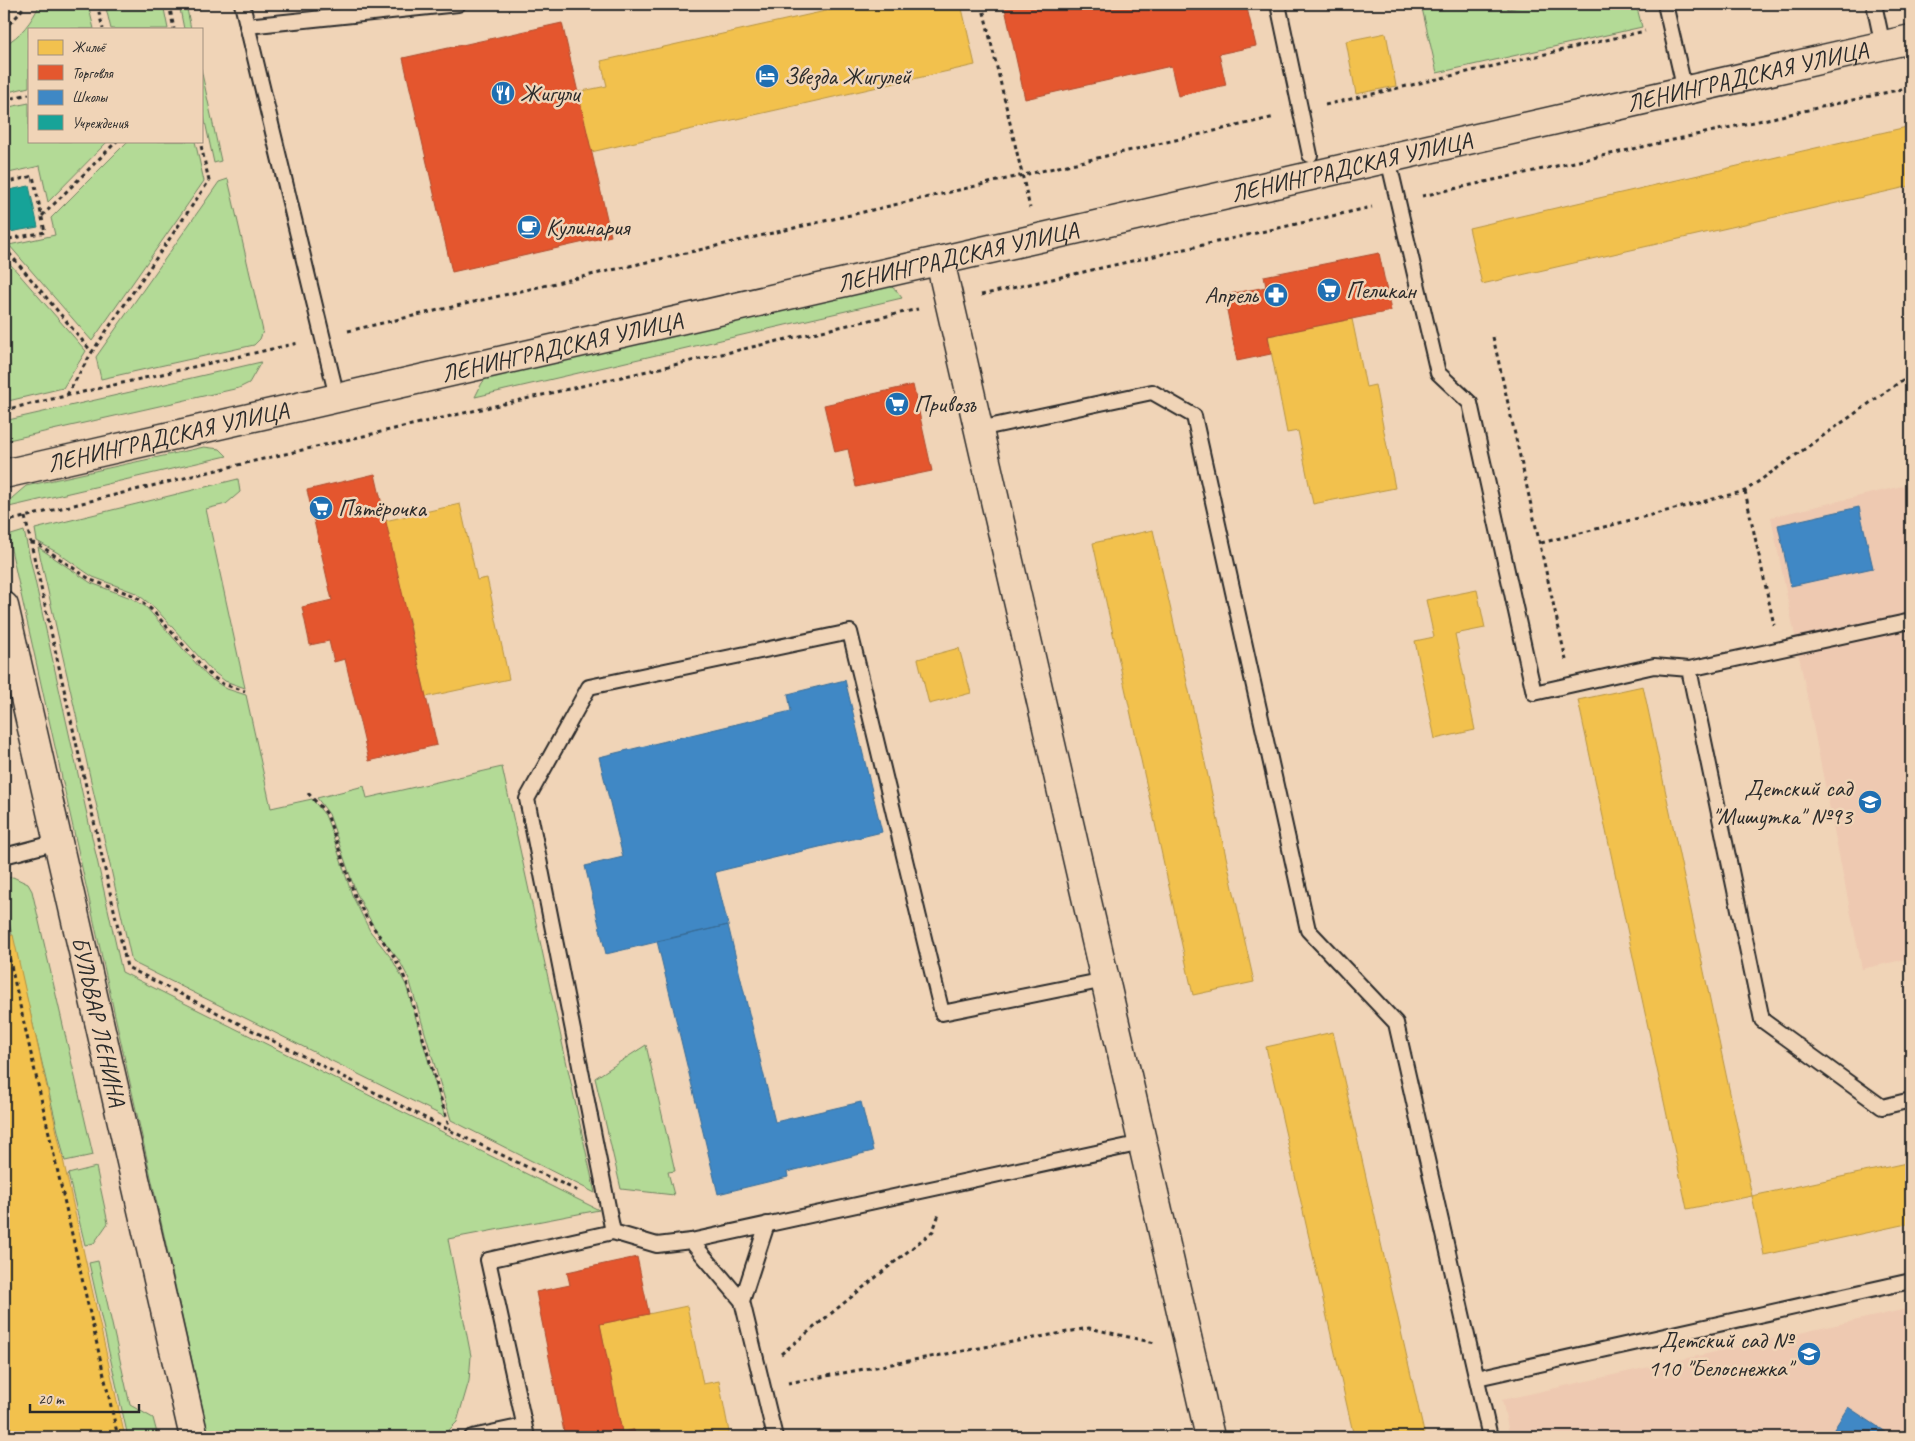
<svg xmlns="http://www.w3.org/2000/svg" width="1915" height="1441" viewBox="0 0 1915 1441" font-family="Caveat,sans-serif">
<rect width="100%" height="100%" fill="#f0d4b7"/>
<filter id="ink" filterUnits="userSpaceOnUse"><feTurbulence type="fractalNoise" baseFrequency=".02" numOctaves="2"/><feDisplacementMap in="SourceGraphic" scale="10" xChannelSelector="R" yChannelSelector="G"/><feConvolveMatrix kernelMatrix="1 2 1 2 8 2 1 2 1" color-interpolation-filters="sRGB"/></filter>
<g filter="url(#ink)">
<path fill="#eec9b1" d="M1911,484V958L1862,969L1771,517Z
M1911,1308V1437H1510L1502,1400Z"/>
<path fill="#b3da96" stroke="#6f8260" d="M40,4H88L94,29H29V87L4,93V45C21,36 32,21 40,4Z
M105,4H163L168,29H111Z
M179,4H186L191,29H184Z
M1421,4H1507L1508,9L1534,4H1636L1642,27L1437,73Z
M201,69L221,161L214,163L201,103Z
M29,103V141H108L48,202L40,166L4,174V108Z
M128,141H195L204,181L92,341L9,245L55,235L51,218Z
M228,179L263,331L260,339L254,345L101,379L96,357L219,182Z
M4,257L86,351L63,388L4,402Z
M886,283L896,290L902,298L475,397L482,383L490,374Z
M261,362L249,383L239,388L4,441V421Z
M204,447L220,449L227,456L9,507L12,498L26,486Z
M238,479L240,492L226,504L206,509L245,688L225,681L210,669L155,608L136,593L93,577L58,553L37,541L35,529Z
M24,531L122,972L599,1210L448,1239L471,1356L469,1381L457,1422L448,1431L417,1437H209L8,536Z
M38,547L91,583L131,598L146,607L208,677L227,689L246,695L271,808L312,799L325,815L331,830L352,895L370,931L392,959L406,985L445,1117L132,962Z
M502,767L595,1193L451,1120L409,979L399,960L378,934L367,914L355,890L329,814L317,798L364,786L367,798Z
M13,877L28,884L32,891L93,1155L65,1161L4,901V879Z
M646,1045L675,1171L668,1172L674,1195L621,1189L595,1078Z
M96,1167L108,1223L94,1243L85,1245L68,1174Z
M98,1261L130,1405L153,1418L158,1437H128L89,1263Z"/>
<path fill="#f2c14e" stroke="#b69444" d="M857,4H961L975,65L591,152L577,92L607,86L601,61Z
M1386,33L1396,86L1356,94L1346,41Z
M1911,126V186L1482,284L1469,228Z
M1352,319L1366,387L1375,385L1395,488L1313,504L1298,431L1287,433L1268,336Z
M460,504L477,580L487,578L509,679L426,697L408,616L397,619L376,523Z
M1153,530L1254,982L1193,995L1093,543Z
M1477,590L1485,628L1455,634L1475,730L1435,739L1415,641L1434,637L1426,600Z
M959,648L971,693L929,704L918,659Z
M1643,686L1752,1196L1687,1209L1578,700Z
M13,935L125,1437H4V937Z
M1333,1032L1425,1437H1354L1266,1047Z
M1911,1162V1223L1764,1255L1752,1196Z
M687,1306L703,1384L719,1381L730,1437H635L634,1430L622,1432L600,1324Z"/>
<path fill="#e4572e" stroke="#ac4a2d" d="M1004,4H1246L1256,46L1219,54L1226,85L1178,96L1171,66L1025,99Z
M562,23L611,236L452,272L403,58Z
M1379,253L1391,311L1268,336L1271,354L1237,361L1224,295L1266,287L1264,276Z
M913,385L932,471L856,487L848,449L835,452L824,405Z
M375,474L437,745L369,761L345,659L334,662L329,641L310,645L302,607L332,600L307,490Z
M637,1257L649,1314L600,1324L622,1432L634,1430L635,1437H565L536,1292L570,1285L567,1272Z"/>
<path fill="#3f88c5" stroke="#396c97" d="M1859,507L1873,568L1791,586L1778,525Z
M845,680L882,832L715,872L728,925L606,954L585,866L623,857L599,757L791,711L788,694Z
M728,925L775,1122L861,1102L873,1151L787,1172L788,1177L718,1194L657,941Z
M1848,1407L1892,1436L1891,1437H1829Z"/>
<path fill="#17a398" stroke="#1d7f77" d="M29,186L38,227L4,233V191Z"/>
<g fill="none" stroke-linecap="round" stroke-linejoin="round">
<g stroke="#2b2b2b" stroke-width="18">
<path id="service" d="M242,4L337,397
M1278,4L1310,155
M1665,4L1685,91
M1874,4L1883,46
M247,26L458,4
M1388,159L1438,373L1470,403L1534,693L1654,666L1689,669L1762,1020L1882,1107L1911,1100
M979,429L1152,392L1194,416L1308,930L1396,1023L1490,1437
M1689,669L1911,621
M4,856L58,842
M767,1224L742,1301L775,1437
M613,1232L527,799L589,687L850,632L942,1013L1105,980
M691,1241L742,1301
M1477,1378L1911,1281
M472,1437L524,1426
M527,1437L488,1260L613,1232L657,1245L691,1241L1142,1143"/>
</g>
<g stroke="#2b2b2b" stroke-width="31">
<path id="minor" d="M940,261L1210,1437"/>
</g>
<g stroke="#2b2b2b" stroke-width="31">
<g id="tertiary">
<path id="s1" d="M4,474L1911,39"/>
<path id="s2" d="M4,606L194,1437"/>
</g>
</g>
<path stroke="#2b2b2b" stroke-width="3" stroke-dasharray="4 4" stroke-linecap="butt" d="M97,4L103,29
M169,4L174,29
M982,4L1030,208
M4,29L19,14L25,4
M4,100L29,94
M1325,105L1645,31
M4,183L33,176L45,232L4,240
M1422,196L1911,87
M42,216L117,141
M4,247L92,352L209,181L200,141
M981,295L1372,207
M348,331L1275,117
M1493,337L1566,660
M67,395L92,352
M4,410L298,343
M1745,491L1774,625
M25,517L127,967L451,1131L578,1191
M4,522L250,462L918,309
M31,543L38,544L91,580L135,596L152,610L209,674L223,684L245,691
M1541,543L1745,491L1911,374
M308,793L327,814L355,896L366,917L395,958L407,983L450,1130
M4,935L118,1437
M781,1354L933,1231L939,1214
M788,1383L1089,1328L1155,1343"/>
<use href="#service" stroke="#f0d4b7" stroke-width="14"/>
<use href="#minor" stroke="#f0d4b7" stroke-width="28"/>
<use href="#tertiary" stroke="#f0d4b7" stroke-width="28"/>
</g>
</g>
<defs>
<g id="hotel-disc" transform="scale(1.25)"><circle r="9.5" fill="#1f6fb2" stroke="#f0d4b7"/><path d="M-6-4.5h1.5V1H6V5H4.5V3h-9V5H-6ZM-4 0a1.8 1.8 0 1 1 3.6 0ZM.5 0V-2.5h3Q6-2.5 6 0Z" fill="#fff"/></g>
<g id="restaurant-disc" transform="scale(1.25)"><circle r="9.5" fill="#1f6fb2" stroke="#f0d4b7"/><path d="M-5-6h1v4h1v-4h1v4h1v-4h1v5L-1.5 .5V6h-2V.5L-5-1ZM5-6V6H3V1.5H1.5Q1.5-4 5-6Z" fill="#fff"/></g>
<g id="cafe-disc" transform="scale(1.25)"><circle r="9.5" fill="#1f6fb2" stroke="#f0d4b7"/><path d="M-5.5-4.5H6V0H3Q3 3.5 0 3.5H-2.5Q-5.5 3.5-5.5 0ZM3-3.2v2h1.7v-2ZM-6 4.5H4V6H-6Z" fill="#fff"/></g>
<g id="supermarket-disc" transform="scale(1.25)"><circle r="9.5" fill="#1f6fb2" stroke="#f0d4b7"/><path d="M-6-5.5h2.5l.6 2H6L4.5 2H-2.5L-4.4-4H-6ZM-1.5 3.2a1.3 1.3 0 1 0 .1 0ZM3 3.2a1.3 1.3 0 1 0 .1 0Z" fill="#fff"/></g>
<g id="pharmacy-disc" transform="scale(1.25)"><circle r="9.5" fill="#1f6fb2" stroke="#f0d4b7"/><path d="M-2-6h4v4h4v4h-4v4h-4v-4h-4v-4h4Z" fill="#fff"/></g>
<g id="school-disc" transform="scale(1.25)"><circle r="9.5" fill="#1f6fb2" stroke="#f0d4b7"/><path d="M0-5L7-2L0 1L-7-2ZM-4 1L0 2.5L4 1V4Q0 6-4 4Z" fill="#fff"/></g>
</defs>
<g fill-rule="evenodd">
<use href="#hotel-disc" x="767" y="76"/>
<use href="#restaurant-disc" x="503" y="93"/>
<use href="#cafe-disc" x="529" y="227"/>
<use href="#supermarket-disc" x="1329" y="290"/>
<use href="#pharmacy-disc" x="1276" y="295"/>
<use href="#supermarket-disc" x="897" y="404"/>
<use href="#supermarket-disc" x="321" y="508"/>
<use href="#school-disc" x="1870" y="802"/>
<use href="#school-disc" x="1809" y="1354"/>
</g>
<g text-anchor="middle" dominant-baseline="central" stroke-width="5" stroke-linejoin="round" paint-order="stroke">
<g font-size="24" fill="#2b2b2b" stroke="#f0d4b7" text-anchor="start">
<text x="784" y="76">Звезда Жигулей</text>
<text x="520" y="93">Жигули</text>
<text x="546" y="227">Кулинария</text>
<text x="1346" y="290">Пеликан</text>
<text x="1258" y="295" text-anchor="end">Апрель</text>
<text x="914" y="404">Привозъ</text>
<text x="338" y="508">Пятёрочка</text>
<text x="1852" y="788" text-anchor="end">Детский сад<tspan x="1852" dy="28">"Мишутка" №93</tspan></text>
<text x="1792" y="1340" text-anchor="end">Детский сад №<tspan x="1792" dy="28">110 "Белоснежка"</tspan></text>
</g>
<g font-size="24" fill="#2b2b2b" stroke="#f0d4b7">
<text stroke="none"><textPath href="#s1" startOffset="1788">ЛЕНИНГРАДСКАЯ УЛИЦА</textPath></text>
<text stroke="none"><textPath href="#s1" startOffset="1382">ЛЕНИНГРАДСКАЯ УЛИЦА</textPath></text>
<text stroke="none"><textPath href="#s1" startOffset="978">ЛЕНИНГРАДСКАЯ УЛИЦА</textPath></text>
<text stroke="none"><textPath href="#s1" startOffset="572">ЛЕНИНГРАДСКАЯ УЛИЦА</textPath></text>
<text stroke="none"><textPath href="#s1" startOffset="168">ЛЕНИНГРАДСКАЯ УЛИЦА</textPath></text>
<text stroke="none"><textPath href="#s2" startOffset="426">БУЛЬВАР ЛЕНИНА</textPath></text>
</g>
</g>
<rect width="1915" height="1441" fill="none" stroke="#f0d4b7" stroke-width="20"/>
<rect x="10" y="10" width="1895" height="1421" fill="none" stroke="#2b2b2b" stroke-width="2" filter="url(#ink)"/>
<rect x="28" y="28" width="175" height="115" fill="#f0d4b7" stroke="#a1907f"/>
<rect x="38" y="40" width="25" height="15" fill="#f2c14e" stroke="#a1907f"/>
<text x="72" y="52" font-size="15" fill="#2b2b2b">Жильё</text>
<rect x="38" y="65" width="25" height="15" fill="#e4572e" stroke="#a1907f"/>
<text x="72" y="78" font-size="15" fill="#2b2b2b">Торговля</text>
<rect x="38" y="90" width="25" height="15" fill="#3f88c5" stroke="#a1907f"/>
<text x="72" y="102" font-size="15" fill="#2b2b2b">Школы</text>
<rect x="38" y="115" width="25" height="15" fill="#17a398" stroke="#a1907f"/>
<text x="72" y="128" font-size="15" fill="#2b2b2b">Учреждения</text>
<path d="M30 1404v8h109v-8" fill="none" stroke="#2b2b2b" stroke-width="2.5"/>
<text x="38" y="1404" font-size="15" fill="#2b2b2b" stroke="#f0d4b7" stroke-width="4" paint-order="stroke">20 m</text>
</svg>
